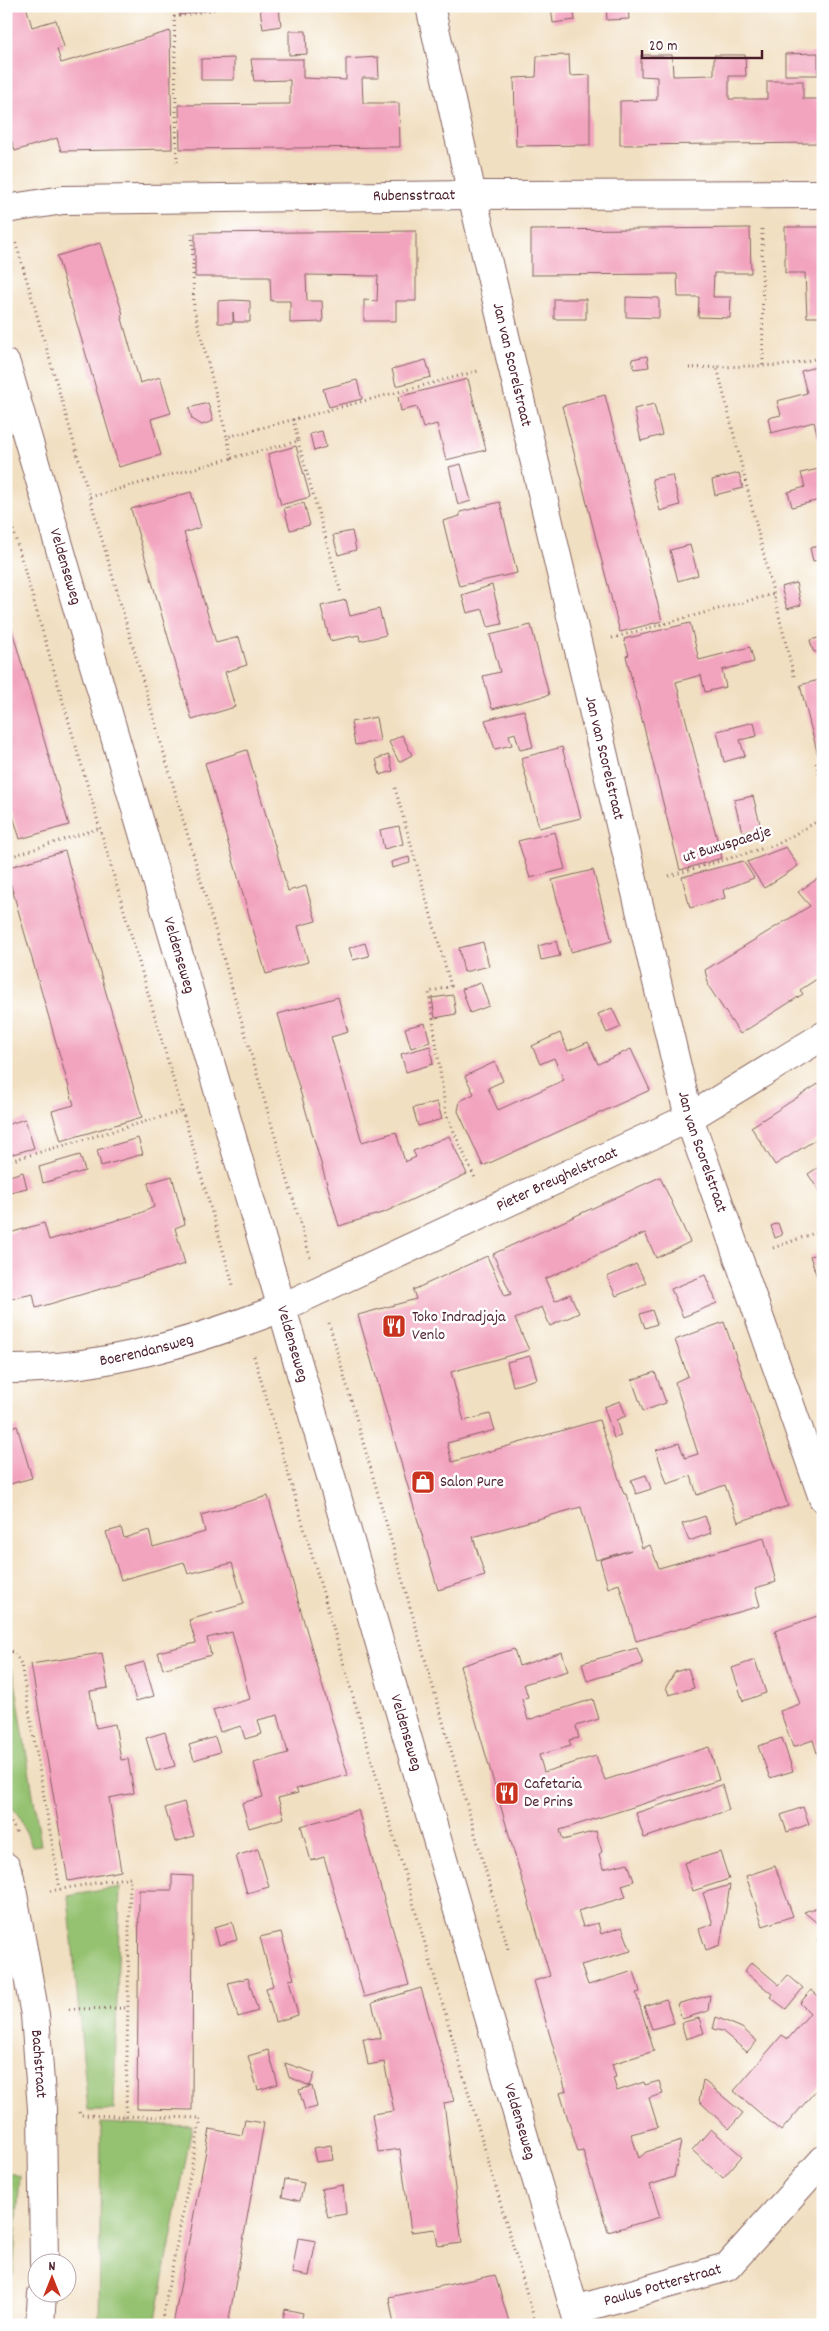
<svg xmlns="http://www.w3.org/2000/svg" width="829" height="2331" viewBox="0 0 829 2331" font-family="Dekko,sans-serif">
<rect width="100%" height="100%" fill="#fff"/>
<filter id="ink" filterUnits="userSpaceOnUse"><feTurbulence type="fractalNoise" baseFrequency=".02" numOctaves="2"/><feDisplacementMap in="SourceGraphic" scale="10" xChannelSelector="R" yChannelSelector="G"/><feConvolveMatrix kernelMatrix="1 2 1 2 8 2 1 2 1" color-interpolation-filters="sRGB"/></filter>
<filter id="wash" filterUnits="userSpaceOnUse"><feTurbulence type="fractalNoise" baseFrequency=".0096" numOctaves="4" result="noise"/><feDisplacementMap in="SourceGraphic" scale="20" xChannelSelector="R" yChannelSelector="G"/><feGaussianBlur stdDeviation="1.12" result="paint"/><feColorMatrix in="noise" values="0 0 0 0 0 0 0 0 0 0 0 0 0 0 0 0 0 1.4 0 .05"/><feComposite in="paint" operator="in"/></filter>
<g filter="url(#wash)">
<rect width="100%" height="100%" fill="#f1dfc1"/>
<path fill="#95c271" stroke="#70704e" d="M9,1664L14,1675L41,1845L32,1846L19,1816L6,1800V1665Z
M120,1887L114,2110H88L68,1896Z
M101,2123L192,2126L155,2325H99Z
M6,2172L20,2176L13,2275L6,2282Z"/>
<g id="blocks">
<path fill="#f2a3be" d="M6,6H26L32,27L56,20L64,47L57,49L61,63L170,31L172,149L61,151L57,138L15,151L6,124Z
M179,6H212V9L180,15Z
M551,6H573L575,20L553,23Z
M606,6H628L629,19L607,20Z
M279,7L281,26L263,29L260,9Z
M289,31H306L307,54L289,55Z
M818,53V75H785V54Z
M569,55L570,76L590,75V145L516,146L514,78L536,77L537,56Z
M641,55H672L673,76L714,75V55H745L746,76H729V99H767V81H803V99H823V143L620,145V101L657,100V77L641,76Z
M378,57L379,78H362L363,103H399L400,147L180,149L179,105L290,104V80L254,81L251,59H303V78L346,80V59Z
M234,58V80H201V59Z
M785,227H823V317H807L805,273H785Z
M750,228L751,273H714L713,297H731L730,318L698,317L699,297H678L677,274L531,275V230Z
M416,231V301H396V321H364V300L377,301L378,276L306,275L307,301H322L323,322L290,323V301H271L270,277H195V233Z
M100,243L123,314L121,315L140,383L160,377L171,413L151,419L161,455L119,467L57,256Z
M626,297L659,298V318L626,317Z
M554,299H586V319H554Z
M233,300L250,301V322H234L233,312V323H218V301Z
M647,356L649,367L634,369L632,359Z
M426,360L431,377L396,386L392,369Z
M823,365V444L820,445L814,422L771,433L768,418L781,415L777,401L807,393L801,371Z
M468,379L486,450L446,460L437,424L423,428L417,407L401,411L398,397Z
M357,380L362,399L329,407L323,389Z
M605,395L662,621L620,632L562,406Z
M208,403L213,421L202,425L192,419L189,408Z
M654,404L662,435L641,441L634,409Z
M322,431L326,447L314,451L310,434Z
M296,446L310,497L281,505L268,454Z
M461,464L471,501L458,505L449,467Z
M823,468V499L792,507L788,492L805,487L801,473Z
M739,473L743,488L715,495L712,480Z
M672,475L680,505L660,511L652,479Z
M191,492L201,527L184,533L216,643L239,637L247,665L225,672L235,707L192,720L131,509Z
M500,502L517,573L459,586L443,521L460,516V512Z
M304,503L310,525L290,530L284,508Z
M352,531L356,550L338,555L333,535Z
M690,545L698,575L678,581L670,550Z
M823,545V559L813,561L810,548Z
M796,583L801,605L787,609L781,587Z
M492,585L502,624L488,627L483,609L467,613L462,595Z
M346,600L350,616L379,609L386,635L360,641L359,635L330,641L321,606Z
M6,610L69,825L20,839L6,793Z
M690,623L699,660L750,647L754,662L722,670L726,687L705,692L701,675L676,682L722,858L680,870L626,656L629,655L624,639Z
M531,625L549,695L492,709L483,676L500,672L490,635Z
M823,637V654H821L813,651L810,640Z
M823,679V771H822L800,685Z
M524,710L533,747L520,750L515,733L509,735L512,745L495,749L485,720Z
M376,717L380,741L355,745L351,722Z
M754,722L757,736L740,740L745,756L724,762L717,731Z
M402,735L412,755L399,762L389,742Z
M562,747L581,818L539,828L521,758Z
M247,750L288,891L306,886L316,921L298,926L308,962L266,974L205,763Z
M389,755L393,771L380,775L376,759Z
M753,796L761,828L742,832L734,800Z
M399,826L403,844L384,849L380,830Z
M555,832L565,869L530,878L518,841Z
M786,847L798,866L764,888L747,862Z
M65,851L142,1117L61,1141L52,1111L74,1105L6,868Z
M409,857L410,863L392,868L391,862Z
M743,861L754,878L723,890L725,898L690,908L682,877Z
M593,870L612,941L571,952L552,880Z
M823,875V975L800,990L803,994L740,1034L709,987L705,970L810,906L798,892Z
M556,941L560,956L541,960L538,946Z
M483,942L489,966L464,972L459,948Z
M365,943L369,956L353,960L349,948Z
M481,983L489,1006L470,1013L462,989Z
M453,995L456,1014L435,1018L432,998Z
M338,997L348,1032L331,1037L362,1142L396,1132L405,1162L416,1157L413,1151L449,1136L467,1174L385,1212L339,1226L278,1014Z
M612,1008L621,1027L607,1033L598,1014Z
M425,1023L430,1042L411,1048L405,1028Z
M560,1033L568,1051L588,1042L598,1064L631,1049L650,1090L483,1166L458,1111L460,1101L474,1094L465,1076L495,1062L503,1081L488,1088L498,1110L564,1080L554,1058L540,1064L532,1046Z
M430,1046L433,1064L406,1072L401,1054Z
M823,1081V1135L775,1165L751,1127Z
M437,1102L442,1119L418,1126L413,1108Z
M25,1119L34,1148L6,1156V1125Z
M138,1138L143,1154L101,1166L97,1150Z
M80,1155L85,1171L43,1183L39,1167Z
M823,1162V1188L819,1191L808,1174L820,1166L818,1164Z
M23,1172L27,1188L6,1193V1177Z
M172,1176L185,1224L175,1228L185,1264L36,1308L33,1294L6,1300V1234L44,1223L49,1240L138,1214L154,1207L148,1183Z
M660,1177L690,1242L656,1258L645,1233L545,1279L555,1301L570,1294L579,1313L550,1326L542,1307L515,1319L529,1350L451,1372L464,1421L490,1414L495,1430L447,1443L452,1462L599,1420L624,1494H626L642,1548L650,1545L659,1568L764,1538L776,1582L755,1588L760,1606L636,1641L619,1584L608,1588L600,1560L631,1550L596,1560L581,1507L473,1537L485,1576L438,1590L358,1315L416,1299L413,1290L487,1256L505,1296L511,1294L493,1254Z
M778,1223L782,1235L775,1238L771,1226Z
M823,1252V1292H822L810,1256Z
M636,1264L646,1283L616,1296L607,1277Z
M705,1275L717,1303L683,1317L671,1289Z
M652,1310L657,1324L645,1328L640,1314Z
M724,1322L788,1506L738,1522L725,1485L697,1495L691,1476L667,1484L656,1450L679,1443L685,1458L698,1454L675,1382L688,1376L675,1340Z
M530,1356L537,1379L513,1386L507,1362Z
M655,1372L666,1403L643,1411L632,1380Z
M620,1401L626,1416L616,1420L621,1436L614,1438L604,1407Z
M17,1426L32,1478L6,1485V1430Z
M646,1475L651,1489L636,1494L631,1480Z
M268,1496L348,1775L296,1789L298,1793L278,1798L284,1818L249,1828L242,1803L263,1797L254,1763L288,1753L278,1715L258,1720L262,1734L245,1739L241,1726L220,1732L213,1710L250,1699L232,1632L207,1638L211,1655L163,1669L158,1652L196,1643L189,1620L244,1604L232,1563L188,1574L184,1562L121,1580L106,1532L121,1528L124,1538L149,1530L153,1547L205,1532L201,1515Z
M705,1516L711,1533L689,1541L682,1524Z
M823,1614V1769H822L813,1740L793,1747L780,1711L800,1704L775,1631Z
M637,1648L643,1664L587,1681L582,1663Z
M514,1649L519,1666L562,1652L568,1671L524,1684L528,1697L522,1699L528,1720L593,1699L599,1719L576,1726L579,1738L569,1740L571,1746L539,1755L544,1772L596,1756L605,1780L709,1747L719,1780L560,1830L563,1840L596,1831L602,1852L599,1854L603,1869L628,1863L634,1881L622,1885L626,1897L578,1911L583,1927L598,1923L601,1934L622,1927L631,1951L581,1965L588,1985L634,1971L640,1992L636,1993L654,2051L612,2064L616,2077L613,2078L617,2091L644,2082L645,2085L659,2081L663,2094L649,2098L658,2127L631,2134L639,2158L646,2152L681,2141L674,2177L650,2185L660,2217L608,2232L583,2151L578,2152L560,2093L566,2091L534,1981L550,1976L460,1666Z
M102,1653L108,1688L90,1691L96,1728L115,1724L121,1760L128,1759L134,1793L109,1798L121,1871L68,1881L31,1664Z
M755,1660L766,1693L743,1701L732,1668Z
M144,1662L154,1696L136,1701L126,1667Z
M688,1668L694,1688L669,1695L666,1687L675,1672Z
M165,1732L175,1766L156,1771L146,1738Z
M215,1737L220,1752L194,1760L189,1745Z
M782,1738L793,1771L770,1778L758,1746Z
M722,1785L729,1810L644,1838L636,1813Z
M184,1802L194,1836L175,1842L165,1808Z
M803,1807L809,1824L787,1832L781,1815Z
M358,1810L409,1985L364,1997L324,1857L311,1861L301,1826Z
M258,1849L269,1887L247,1893L236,1856Z
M720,1852L729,1879L693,1891L684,1863Z
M775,1866L793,1916L763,1926L746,1876Z
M172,1875L193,1876L192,2110L137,2109L139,1890H172Z
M730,1885L720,1945L706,1950L699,1929L713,1924L703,1893Z
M823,1902V1928L804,1912L818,1907Z
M232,1922L237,1940L219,1945L214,1927Z
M281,1932L294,1979L289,1980L298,2015L275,2022L266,1988L273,1986L260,1937Z
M823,1933V1945L817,1940Z
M752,1962L779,1985L788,1975L803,1988L786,2009L770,1997L772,1994L744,1971Z
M248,1978L258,2011L238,2017L228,1983Z
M421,1988L454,2101L444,2103L462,2243L438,2246L435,2229L411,2232L400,2149L378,2152L372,2114L394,2111L384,2062L368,2065L363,2038L381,2039L372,2003Z
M811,1990L823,2000V2082L781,2131L734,2091L782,2035L788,2039L810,2013L800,2003Z
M710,1995L708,2011L682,2019L677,2004Z
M666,1999L674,2023L652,2029L644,2006Z
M716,2017L742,2028L757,2041L747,2052L722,2031L713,2029Z
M699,2018L704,2033L686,2039L681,2023Z
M268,2050L278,2084L258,2090L248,2056Z
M285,2063L315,2073L310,2086L289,2077Z
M703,2080L743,2113L729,2129L699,2101Z
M312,2086L317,2107L305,2110L299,2090Z
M245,2120L264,2123L228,2325H173L210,2129L242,2135Z
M711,2129L742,2156L723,2178L692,2150Z
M331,2145L333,2160L316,2162L313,2148Z
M285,2179L304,2183L300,2201L282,2197Z
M343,2185L346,2214L328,2217L321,2189Z
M298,2238L316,2241L309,2276L292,2273Z
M495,2275L510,2325H394L389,2297Z
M285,2309L303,2313L300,2325H282Z"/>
</g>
</g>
<g filter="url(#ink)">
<use href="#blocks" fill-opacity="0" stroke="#846260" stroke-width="1"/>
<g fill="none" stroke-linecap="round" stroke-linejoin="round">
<g stroke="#846260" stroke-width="30">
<g id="street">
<path id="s1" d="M430,6L472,195L689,1118L823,1498"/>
<path id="s2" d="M6,209L63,200L472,195L823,194"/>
<path id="s3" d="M6,1369C101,1370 195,1342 283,1307L689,1118L823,1036"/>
<path id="s4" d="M6,1867L10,1878L35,2015L42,2109L44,2264"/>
<path id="s5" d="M575,2310L727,2267L823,2160"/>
<path d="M40,2325L42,2294"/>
</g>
</g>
<g stroke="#846260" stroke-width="30">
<g id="secondary">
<path id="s6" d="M6,364L579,2325"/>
</g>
</g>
<path stroke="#846260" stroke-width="3" stroke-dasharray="1 4" stroke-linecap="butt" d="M174,6L177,163
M174,17L232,6
M762,229L763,366
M192,234L194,309L227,437
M16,243L310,1257
M689,368L717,367
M293,419L298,441L232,458L227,437L478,371
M298,441L341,593
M90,497L232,458
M6,506L234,1288
M612,638L773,594
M794,676L717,367L788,365L823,357
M816,763L823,788
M395,788L451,986L429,992L446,1114L475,1178
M6,858L100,828
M669,876L778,844L823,818
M6,1162L182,1111
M773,1248L823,1230
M329,1323L508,1949
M254,1356L536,2325
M6,1651L14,1652L21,1664L60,1889
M6,1814L17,1833
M50,1891L130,1877L126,2117
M69,2009L128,2008
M79,2112L80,2115L201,2118L161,2325"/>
<use href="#street" stroke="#fff" stroke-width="28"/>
<use href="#secondary" stroke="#fff" stroke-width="28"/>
</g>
</g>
<defs>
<g id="restaurant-square" transform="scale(1.25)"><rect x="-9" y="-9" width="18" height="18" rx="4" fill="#c8321e" stroke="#fff"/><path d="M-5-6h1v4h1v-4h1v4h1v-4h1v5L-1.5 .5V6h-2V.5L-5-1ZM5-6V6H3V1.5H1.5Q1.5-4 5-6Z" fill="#fff"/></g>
<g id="shop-square" transform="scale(1.25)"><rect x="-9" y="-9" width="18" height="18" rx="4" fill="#c8321e" stroke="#fff"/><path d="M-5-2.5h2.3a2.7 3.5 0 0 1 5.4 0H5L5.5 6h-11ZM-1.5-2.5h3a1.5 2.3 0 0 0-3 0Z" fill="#fff"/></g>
</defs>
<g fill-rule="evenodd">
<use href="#restaurant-square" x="394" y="1326"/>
<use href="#shop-square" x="423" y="1482"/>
<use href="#restaurant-square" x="507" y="1793"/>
</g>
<g text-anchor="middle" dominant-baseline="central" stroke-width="5" stroke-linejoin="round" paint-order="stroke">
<g font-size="16" fill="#4a1f2b" stroke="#fff">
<text stroke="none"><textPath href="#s2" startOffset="409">Rubensstraat</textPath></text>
<text stroke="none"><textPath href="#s1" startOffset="368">Jan van Scorelstraat</textPath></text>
<text stroke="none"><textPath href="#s6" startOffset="211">Veldenseweg</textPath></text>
<text stroke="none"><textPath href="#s1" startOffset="772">Jan van Scorelstraat</textPath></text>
<text transform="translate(727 845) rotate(-17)">ut Buxuspaedje</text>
<text stroke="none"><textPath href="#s6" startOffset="616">Veldenseweg</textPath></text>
<text stroke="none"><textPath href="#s1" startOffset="1178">Jan van Scorelstraat</textPath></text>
<text stroke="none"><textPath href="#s3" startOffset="588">Pieter Breughelstraat</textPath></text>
<text stroke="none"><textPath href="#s6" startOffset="1021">Veldenseweg</textPath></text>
<text stroke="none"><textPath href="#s3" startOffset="142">Boerendansweg</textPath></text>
<text stroke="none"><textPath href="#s6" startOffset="1426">Veldenseweg</textPath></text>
<text stroke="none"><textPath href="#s4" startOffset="200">Bachstraat</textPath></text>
<text stroke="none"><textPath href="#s6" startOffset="1831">Veldenseweg</textPath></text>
<text stroke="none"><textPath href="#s5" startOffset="91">Paulus Potterstraat</textPath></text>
</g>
<g font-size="16" fill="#4a1f2b" stroke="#fff" text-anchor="start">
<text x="412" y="1317">Toko Indradjaja<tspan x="412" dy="18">Venlo</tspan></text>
<text x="440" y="1482">Salon Pure</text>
<text x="524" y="1784">Cafetaria<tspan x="524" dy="18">De Prins</tspan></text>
</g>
</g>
<rect width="829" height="2331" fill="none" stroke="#fff" stroke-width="25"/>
<g transform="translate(52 2278)"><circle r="24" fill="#ffffff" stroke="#b7a5aa"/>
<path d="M0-4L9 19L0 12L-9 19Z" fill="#c8321e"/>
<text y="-8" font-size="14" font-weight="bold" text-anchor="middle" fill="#4a1f2b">N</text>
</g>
<path d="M642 50v8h120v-8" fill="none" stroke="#4a1f2b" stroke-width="2.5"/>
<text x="649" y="50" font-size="15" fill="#4a1f2b" stroke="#ffffff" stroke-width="4" paint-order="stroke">20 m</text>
</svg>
